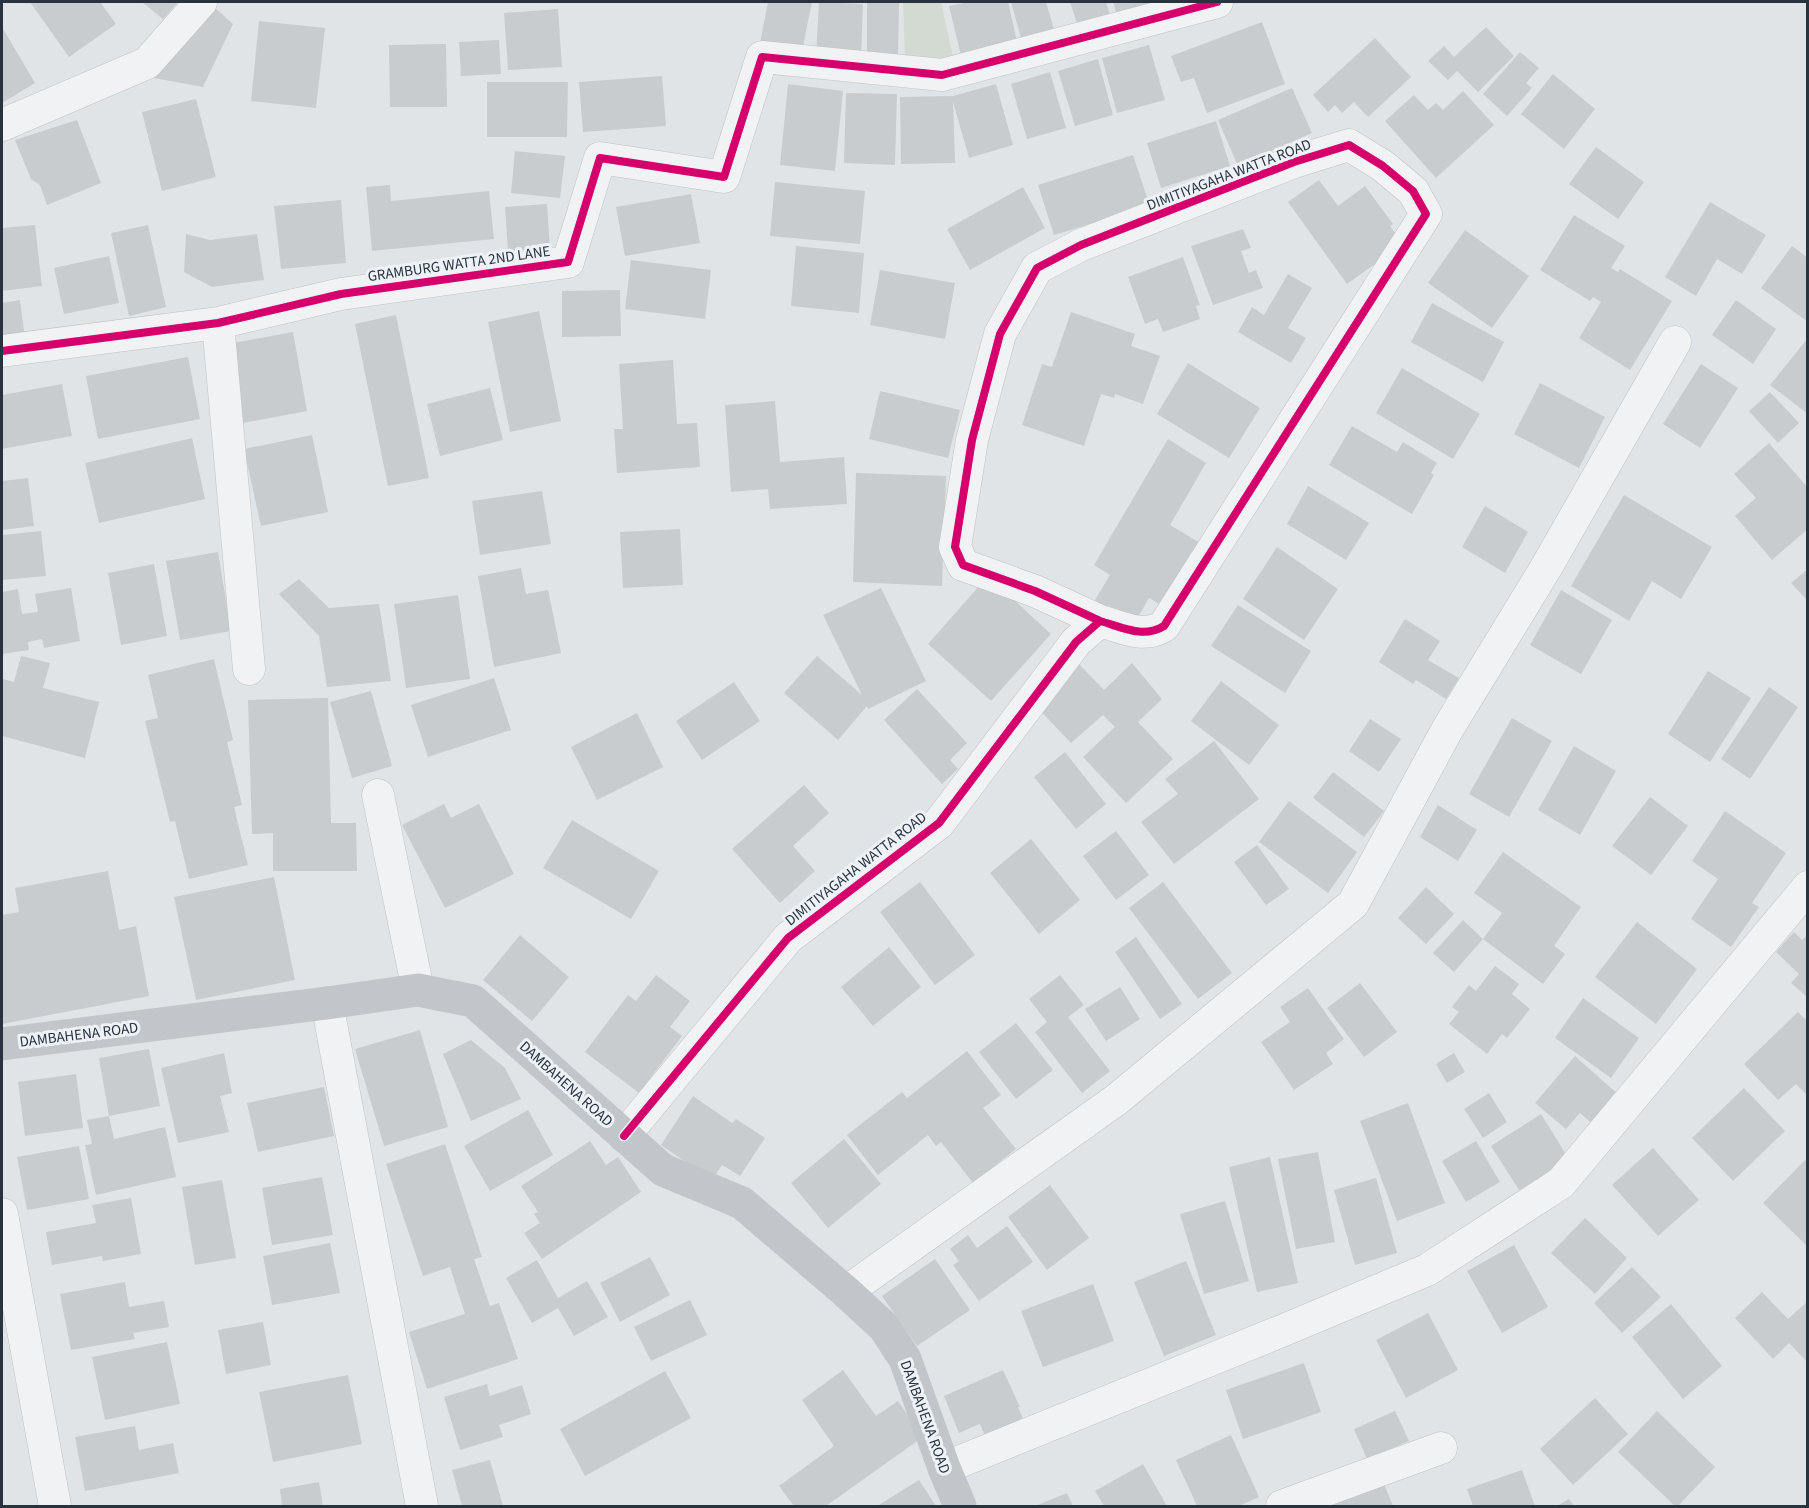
<svg xmlns="http://www.w3.org/2000/svg" width="1809" height="1508" viewBox="0 0 1809 1508" font-family="'Source Sans 3',sans-serif">
<rect width="100%" height="100%" fill="#e1e4e6"/>
<path fill="#d3dad1" d="M903,2H941L954,61L905,62Z"/>
<path fill="#c9ccce" d="M30,2H100L116,24L69,57Z
M142,2H178L163,19Z
M768,2H812L802,51L760,43Z
M819,2L863,4L861,59L816,57Z
M970,2H1008L1019,50L963,64L949,6Z
M1011,2H1046L1057,40L1024,49Z
M1070,2H1106L1113,24L1081,35Z
M1113,2H1160L1120,23Z
M867,3H899L898,59H867Z
M213,6L233,24L203,87L149,77Z
M558,9L562,67L508,70L504,13Z
M259,21L325,28L316,108L251,101Z
M1262,22L1285,84L1207,113L1194,78L1181,82L1171,56Z
M2,27L35,83L2,103Z
M1486,27L1514,56L1478,92L1457,71L1448,80L1428,61L1444,46L1454,57Z
M1375,38L1411,77L1368,117L1354,102L1342,113L1335,105L1328,112L1313,95Z
M499,40L501,74L461,76L459,42Z
M446,44L447,107H390L389,45Z
M1149,45L1165,100L1117,113L1102,58Z
M1520,52L1539,68L1526,83L1532,88L1507,116L1483,94Z
M1098,59L1113,115L1075,126L1058,71Z
M1050,72L1066,128L1027,139L1011,84Z
M1553,74L1595,109L1564,149L1521,114Z
M662,76L666,126L583,132L579,82Z
M487,82H568L567,137H487Z
M788,84L843,91L835,171L780,165Z
M996,84L1013,145L969,158L953,102L955,163L901,164L900,97L953,96Z
M1292,88L1312,133L1238,166L1218,120Z
M1463,91L1494,125L1436,178L1385,121L1414,95L1428,110L1436,103L1443,110Z
M846,93L897,94L895,165L844,163Z
M196,99L216,177L162,191L142,112Z
M77,120L101,183L47,205L40,185L31,179L15,140Z
M1216,121L1230,166L1161,188L1147,143Z
M1596,147L1644,182L1618,219L1569,184Z
M515,151L565,156L560,198L511,193Z
M1133,155L1150,206L1054,235L1038,185Z
M1319,180L1338,206L1365,186L1393,224L1390,226L1403,244L1347,284L1288,202Z
M775,182L865,191L860,244L770,236Z
M390,185L391,201L489,191L494,239L372,251L366,187Z
M1023,187L1045,228L970,270L947,229Z
M691,194L700,243L625,256L616,207Z
M341,200L346,263L281,269L274,206Z
M1710,202L1766,235L1742,274L1717,259L1696,296L1665,277Z
M547,204L550,248L508,251L505,207Z
M1574,215L1625,246L1611,268L1618,272L1620,269L1672,301L1630,370L1579,338L1601,302L1593,297L1590,301L1540,270Z
M35,225L42,286L2,291V228Z
M148,225L166,307L129,316L111,233Z
M1243,229L1251,248L1241,251L1249,273L1256,270L1263,288L1213,305L1191,246Z
M1465,230L1529,276L1492,328L1428,283Z
M186,234L210,240L257,234L264,280L212,287L184,272Z
M796,246L864,253L859,313L791,306Z
M1792,246L1808,258V322L1761,288Z
M109,256L119,303L64,314L54,268Z
M1183,257L1200,305L1196,306L1200,319L1163,332L1158,319L1145,324L1128,277Z
M631,260L711,270L705,319L625,309Z
M880,270L955,283L945,339L870,325Z
M1288,274L1312,288L1288,328L1306,338L1291,363L1238,332L1252,307L1264,315Z
M620,290L621,336L562,337V291Z
M20,300L25,338L2,341V303Z
M1736,300L1776,329L1753,364L1712,335Z
M1432,303L1504,342L1483,382L1411,342Z
M539,311L561,421L510,432L488,322Z
M1071,312L1135,334L1131,346L1160,356L1143,404L1115,394L1114,398L1101,394L1084,446L1022,425L1042,364L1052,367Z
M396,315L429,478L388,486L355,324Z
M293,332L307,411L243,423L228,344Z
M1808,338V414L1770,385Z
M188,357L200,419L98,439L86,376Z
M673,360L677,424L697,423L700,467L617,473L614,429H623L619,364Z
M1188,363L1260,408L1229,458L1157,414Z
M1701,364L1738,388L1700,448L1663,424Z
M1402,368L1480,414L1453,459L1376,413Z
M1540,383L1605,417L1579,468L1514,434Z
M62,384L72,436L2,449V395Z
M490,388L503,440L440,456L427,404Z
M880,391L960,410L948,458L869,439Z
M1770,392L1799,423L1778,443L1749,411Z
M775,401L780,462L844,457L847,504L770,509L768,489L731,492L725,405Z
M1352,426L1397,452L1403,442L1437,463L1431,473L1434,475L1412,514L1329,465Z
M312,435L328,512L261,526L244,449Z
M192,438L205,499L99,523L85,463Z
M1168,439L1206,463L1170,525L1200,543L1163,606L1149,598L1134,624L1095,600L1110,575L1094,565Z
M1769,443L1808,488V529L1772,560L1735,516L1756,498L1734,474Z
M856,473L946,476L942,586L853,582Z
M28,478L34,526L2,530V481Z
M1308,486L1369,523L1346,560L1287,524Z
M542,491L551,544L480,555L472,501Z
M1624,495L1712,547L1681,599L1652,581L1629,621L1571,586Z
M1485,506L1528,532L1505,573L1462,547Z
M680,529L683,585L623,588L620,532Z
M41,531L46,576L2,580V535Z
M1277,547L1338,589L1304,640L1243,599Z
M218,552L231,631L180,640L166,561Z
M154,564L167,636L121,645L108,573Z
M521,568L526,594L548,590L561,653L494,667L478,576Z
M1808,569V601L1791,583Z
M988,576L1051,634L991,701L928,644Z
M299,579L329,608L379,604L391,681L327,687L319,636L279,594Z
M71,588L80,641L44,648L42,639L28,642L29,650L2,654V592L18,589L22,614L38,612L35,594Z
M881,588L926,681L868,709L867,706L838,740L784,693L817,656L862,695L823,615Z
M1561,590L1612,620L1581,674L1530,645Z
M458,595L470,679L406,688L394,604Z
M1238,605L1311,651L1285,693L1211,646Z
M1405,619L1440,641L1428,660L1459,678L1446,699L1416,680L1413,684L1379,662Z
M21,656L50,663L43,688L99,702L85,758L2,736V684L3,679L14,682Z
M214,659L233,740L227,742L242,805L234,807L248,865L189,879L175,821L170,822L145,721L158,718L148,675Z
M1076,661L1104,690L1132,663L1162,699L1138,722L1173,759L1126,803L1083,757L1115,727L1103,715L1071,743L1032,702Z
M1708,671L1751,698L1710,762L1668,734Z
M494,678L511,730L428,757L411,705Z
M1221,681L1279,725L1249,765L1191,721Z
M734,682L760,721L702,760L676,721Z
M1769,687L1798,707L1750,779L1721,759Z
M917,689L967,743L950,760L958,769L942,784L884,720Z
M371,691L392,766L352,778L330,702Z
M328,698L331,823H356L357,871H273V833L252,834L248,700Z
M637,713L663,767L597,800L571,747Z
M1512,718L1552,741L1509,817L1469,794Z
M1370,719L1401,739L1379,772L1349,751Z
M1214,741L1259,799L1174,864L1141,822L1178,794L1165,779Z
M1574,746L1616,771L1580,835L1538,810Z
M1065,752L1106,804L1076,829L1034,777Z
M1333,772L1384,811L1364,837L1313,798Z
M804,785L829,813L793,846L815,871L780,903L732,849Z
M1650,797L1688,826L1651,875L1612,846Z
M1289,801L1357,852L1328,893L1259,842Z
M444,804L451,818L479,804L514,874L445,908L402,825Z
M1438,805L1477,830L1458,861L1420,837Z
M1725,811L1786,853L1752,903L1759,907L1731,947L1691,919L1718,879L1692,861Z
M572,820L659,871L631,919L543,868Z
M1116,831L1149,875L1116,900L1083,856Z
M1031,839L1080,900L1039,934L990,873Z
M1257,845L1289,889L1266,905L1234,862Z
M1503,852L1581,907L1554,946L1565,954L1543,984L1483,939L1454,972L1433,953L1463,920L1483,939L1502,913L1474,893Z
M108,871L119,930L136,926L149,996L2,1024V915L19,912L15,888Z
M274,877L295,980L196,1000L174,897Z
M920,882L975,955L935,985L880,912Z
M1163,882L1232,973L1198,999L1129,908Z
M1426,887L1454,914L1426,944L1398,918Z
M1637,922L1697,969L1656,1024L1595,977Z
M1794,932L1802,940L1808,934V998L1791,983L1799,974L1776,952Z
M520,935L569,977L532,1021L483,980Z
M1136,937L1182,1004L1160,1019L1115,952Z
M889,947L921,987L873,1026L841,987Z
M1495,966L1519,984L1512,994L1530,1009L1507,1038L1502,1034L1487,1054L1449,1024L1459,1012L1452,1007L1469,985L1476,991Z
M656,975L690,1001L670,1027L682,1036L639,1093L585,1052L628,995L636,1001Z
M1060,975L1084,1005L1068,1017L1110,1071L1082,1093L1035,1032L1047,1022L1029,999Z
M1360,983L1397,1032L1364,1057L1327,1008Z
M1120,987L1140,1019L1106,1041L1085,1009Z
M1308,988L1344,1039L1326,1053L1333,1064L1294,1090L1261,1042L1290,1022L1280,1007Z
M1583,998L1639,1038L1611,1078L1555,1038Z
M1798,1012L1808,1022V1096L1796,1084L1778,1100L1744,1064Z
M1016,1023L1053,1070L1016,1099L979,1052Z
M420,1030L448,1127L384,1146L355,1049Z
M471,1040L505,1068L521,1099L471,1121L443,1054Z
M149,1049L160,1106L109,1116L114,1139L165,1127L176,1177L96,1195L85,1145L92,1144L87,1120L109,1116L99,1058Z
M967,1051L1001,1095L983,1108L1016,1149L973,1183L941,1142L936,1146L928,1135L878,1175L847,1135L902,1092L907,1098Z
M224,1053L232,1093L220,1096L229,1132L178,1143L161,1068Z
M1454,1053L1465,1072L1447,1083L1436,1064Z
M1575,1056L1621,1097L1596,1127L1580,1113L1566,1129L1535,1103Z
M76,1074L83,1128L25,1136L18,1082Z
M324,1087L334,1136L258,1152L247,1103Z
M1744,1088L1785,1131L1733,1181L1692,1138Z
M1489,1093L1507,1122L1483,1138L1464,1109Z
M693,1096L732,1123L736,1119L765,1138L740,1176L722,1165L712,1180L661,1145Z
M1408,1103L1445,1203L1397,1221L1360,1121Z
M528,1110L553,1155L490,1191L464,1146Z
M1541,1114L1569,1159L1519,1190L1491,1146Z
M844,1139L881,1184L828,1228L791,1183Z
M590,1141L606,1165L618,1157L641,1192L542,1259L524,1233L540,1223L534,1214L538,1212L521,1186Z
M1476,1141L1500,1182L1466,1202L1442,1161Z
M445,1144L482,1257L474,1259L490,1306L499,1303L518,1359L427,1389L409,1332L465,1314L450,1267L423,1276L386,1164Z
M79,1146L89,1199L27,1210L17,1157Z
M1653,1148L1699,1200L1658,1236L1612,1185Z
M1318,1152L1335,1242L1296,1249L1278,1159Z
M1270,1157L1298,1283L1257,1292L1229,1167Z
M1805,1160L1808,1163V1247L1763,1203Z
M322,1177L333,1235L272,1245L262,1188Z
M1376,1178L1397,1253L1355,1265L1334,1190Z
M222,1180L236,1258L195,1265L182,1187Z
M1050,1185L1089,1238L1047,1270L1008,1217Z
M131,1198L141,1254L103,1261L102,1256L52,1265L46,1232L96,1223L92,1205Z
M1225,1201L1249,1281L1204,1294L1180,1214Z
M1585,1218L1627,1258L1595,1294L1551,1253Z
M1007,1226L1033,1262L979,1301L953,1265L959,1261L950,1249L968,1235L977,1248Z
M330,1243L340,1293L272,1305L263,1256Z
M1514,1245L1548,1307L1502,1333L1467,1271Z
M650,1257L670,1295L620,1322L600,1283Z
M935,1259L970,1310L917,1346L882,1296Z
M537,1260L558,1298L587,1281L608,1317L574,1336L558,1308L532,1323L506,1278Z
M1186,1261L1216,1335L1164,1356L1134,1282Z
M1632,1267L1661,1297L1622,1333L1594,1303Z
M125,1282L129,1307L164,1301L169,1327L133,1333L135,1339L71,1350L60,1294Z
M1093,1284L1114,1341L1043,1367L1021,1311Z
M1762,1292L1788,1319L1808,1301V1363L1789,1343L1773,1359L1735,1318Z
M690,1300L707,1335L651,1361L634,1327Z
M1671,1304L1722,1366L1683,1399L1632,1337Z
M1428,1313L1458,1370L1406,1398L1376,1340Z
M263,1322L271,1365L226,1374L218,1330Z
M167,1342L180,1404L105,1420L92,1357Z
M1304,1363L1321,1412L1243,1439L1226,1390Z
M843,1370L876,1416L898,1401L923,1437L826,1506H794L779,1486L834,1446L802,1400Z
M1003,1370L1020,1407H1018L1024,1421L986,1438L980,1424L959,1433L944,1396Z
M665,1371L691,1418L585,1476L560,1429Z
M348,1375L362,1444L273,1462L259,1392Z
M487,1384L490,1396L522,1385L531,1414L499,1425L503,1437L460,1450L444,1397Z
M1595,1398L1628,1434L1573,1485L1540,1449Z
M1395,1411L1409,1441L1367,1459L1354,1429Z
M1657,1411L1715,1467L1678,1506H1675L1618,1452Z
M135,1426L139,1450L173,1443L179,1473L85,1491L75,1437Z
M1231,1435L1259,1497L1239,1506H1197L1176,1460Z
M490,1460L503,1506H462L452,1470Z
M1143,1464L1167,1506H1104L1095,1491Z
M1522,1470L1535,1506H1473L1467,1489Z
M1381,1477L1393,1506H1321Z
M919,1480L936,1506H877Z
M319,1482L323,1506H282L280,1489Z
M1067,1493L1073,1506H1035Z
M1569,1499L1574,1506H1557Z"/>
<g fill="none" stroke-linecap="round" stroke-linejoin="round">
<g stroke="#bfc2c4" stroke-width="33">
<path id="street" d="M2,125L147,63L201,2
M218,323L249,669
M2,351L218,323L341,294L568,262L600,158L724,177L762,57L942,75L1217,2
M378,795L418,990
M327,1003L422,1506
M624,1136L788,938L939,823L1076,642L1100,621C1122,627 1143,639 1164,626L1426,214L1413,191L1383,166L1349,145L1294,162L1081,245L1037,268L1000,334L972,440L955,547L963,565L1035,591L1100,621
M2,1214L55,1506
M846,1292L1116,1100L1353,904L1447,730L1547,566L1675,342
M944,1468L1284,1330L1427,1270L1561,1183L1808,887
M1282,1506L1441,1448"/>
</g>
<use href="#street" stroke="#f0f2f3" stroke-width="32"/>
<path stroke="#c2c5c9" stroke-width="33" d="M2,1044L327,1003L418,990L473,1001L663,1170L742,1203L846,1292L884,1327L905,1359L944,1468L960,1506"/>
<g stroke="#eef2f6" stroke-width="11">
<path id="cycleway" d="M2,351L218,323L341,294L568,262L600,158L724,177L762,57L942,75L1217,2
M624,1136L788,938L939,823L1076,642L1100,621C1122,627 1143,639 1164,626L1426,214L1413,191L1383,166L1349,145L1294,162L1081,245L1037,268L1000,334L972,440L955,547L963,565L1035,591L1100,621"/>
</g>
<use href="#cycleway" stroke="#d6006c" stroke-width="8"/>
</g>
<g text-anchor="middle" dominant-baseline="central" stroke-width="6" stroke-linejoin="round" paint-order="stroke">
<g font-size="15" fill="#273440" stroke="#eef2f6">
<text transform="translate(1229 175) rotate(-21)">DIMITIYAGAHA WATTA ROAD</text>
<text transform="translate(459 264) rotate(-8)">GRAMBURG WATTA 2ND LANE</text>
<text transform="translate(856 869) rotate(-38)">DIMITIYAGAHA WATTA ROAD</text>
<text transform="translate(79 1035) rotate(-7)">DAMBAHENA ROAD</text>
<text transform="translate(566 1084) rotate(42)">DAMBAHENA ROAD</text>
<text transform="translate(925 1417) rotate(70)">DAMBAHENA ROAD</text>
</g>
</g>
<rect width="1809" height="1508" fill="none" stroke="#273440" stroke-width="6"/>
</svg>
